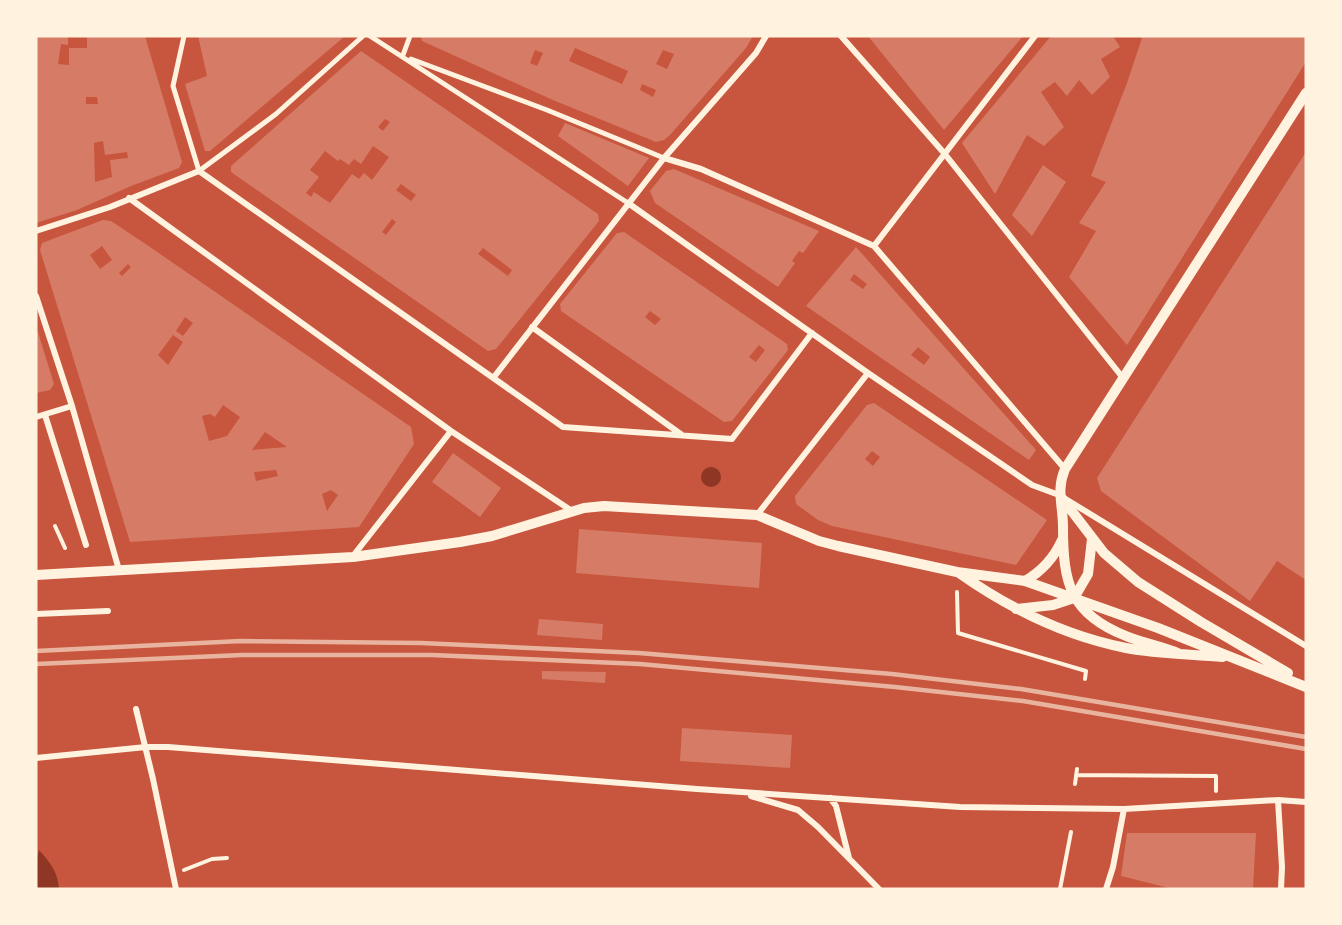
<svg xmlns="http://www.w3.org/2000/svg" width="1342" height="925" viewBox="0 0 1342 925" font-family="Signika,sans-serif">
<rect width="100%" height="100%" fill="#c8553d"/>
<path fill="#8f3625" d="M701 477a10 10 0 1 1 20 0a10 10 0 1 1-20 0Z
M39,850C50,862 58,872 59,889H36V862Z"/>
<path fill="#d67c66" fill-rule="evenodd" d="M36,36H68V45L61,44L58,64L69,65V48H87V36H145L182,162L179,168L131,186L77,210L36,223ZM86,97H97L98,104H86ZM103,141L105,155L127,152L128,158L110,160L112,177L95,182L94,143Z
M198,36H345L210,151H205L185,84L207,76Z
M421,36H753L746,48L670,135L664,140L656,142L553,100L422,41ZM575,48L628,71L622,84L569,61ZM535,50L543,53L537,66L530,63ZM663,50L674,54L667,69L656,64ZM642,84L656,90L653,97L640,90Z
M868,36H1023L944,130Z
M1051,36H1113L1120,47L1101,59L1110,77L1092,95L1079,80L1067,96L1055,82L1041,92L1064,127L1044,146L1027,135L995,194L962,143Z
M1137,36H1306V62L1127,345L1069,277L1096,231L1079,223L1106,182L1091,176L1127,83L1142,38Z
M361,51L598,214L599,221L496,349L488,351L231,172V166ZM385,119L390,122L383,131L378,127ZM373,146L389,157L372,180L364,173L359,179L352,174L330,203L314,192L311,197L306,193L319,177L310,170L325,151L338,161L340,159L349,165L354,159L361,164ZM401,184L416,195L411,201L396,190ZM392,219L396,222L386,235L382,232ZM483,248L512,270L508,276L478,254Z
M565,123L649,158L628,186L558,136Z
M1306,152V580L1277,561L1250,601L1101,491L1097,478Z
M1043,165L1066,182L1032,236L1012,215Z
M674,169L819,231L803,253L799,251L792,261L795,263L778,287L655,203L650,191L666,171Z
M103,220L111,221L150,247L411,427L414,444L359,527L130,542L40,250L42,243ZM102,246L112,260L100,269L90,255ZM128,264L131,267L122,276L119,273ZM185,317L193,323L183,336L176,331ZM173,335L183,342L168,365L158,355ZM223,405L240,417L227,436L209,441L202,416L210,414L215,417ZM265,432L287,447L252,450ZM276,470L278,476L256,481L254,472ZM331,490L338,495L327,511L322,494Z
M624,232L787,344L788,350L732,421L724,422L561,311L560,304L617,233ZM650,311L661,319L655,325L645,317ZM759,345L765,350L756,362L749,357Z
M856,247L1036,450L1029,460L806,306ZM854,274L867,284L863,289L850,280ZM918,347L930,357L924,365L911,355Z
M36,326L54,384L50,390L36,393Z
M874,403L1047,520L1016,565L832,526L818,520L796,504L795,496L867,405ZM872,451L880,457L873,466L865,459Z
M453,453L501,488L480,517L432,482Z
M579,529L762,543L759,588L576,573Z
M539,619L603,624L602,640L537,635Z
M542,671L606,672L605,683L542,679Z
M682,728L792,735L790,768L680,761Z
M1127,833H1256L1253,889H1173L1121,876Z"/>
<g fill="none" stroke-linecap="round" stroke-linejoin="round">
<path stroke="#fff3e0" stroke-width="4" d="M55,526L65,548
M957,592L958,633L1086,671L1085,679
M1076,775L1216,776V791
M1075,784L1077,769
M184,870L212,859L227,858
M1060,889L1071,832"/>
<path stroke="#fff3e0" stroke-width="5" d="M184,36L173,86L199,171L276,114L363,36
M370,36L628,203
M403,55L410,36
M411,59L547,110L664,158"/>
<path stroke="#fff3e0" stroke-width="6" d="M841,36L944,153L1123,378
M664,158L701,169L874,246L1065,469
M129,198L451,431L572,511
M628,203L868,373L1032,485L1059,495L1306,646
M36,231L110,207L199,171L563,427L732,439L812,333
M874,246L1035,36
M36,296L72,406L119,570
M532,327L682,435
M494,377L664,158L756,53L766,36
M45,415L86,545
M36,417L72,406
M757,515L868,373
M353,556L451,431
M36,614L108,611
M136,709L153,779L176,889
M36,758L146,747H168L697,789L960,807L1124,809L1278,800L1306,802
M751,796L798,810L818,827L879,889
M830,798L836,806L849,858
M1278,800L1282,867L1281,889
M1106,889L1113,867L1124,809"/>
<path stroke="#fff3e0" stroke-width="10" d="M1061,497L1104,553L1138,582L1201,622L1288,673
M959,573C1010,609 1065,636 1126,648C1158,654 1191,654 1223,657
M36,575L353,557L460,542L492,536L584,508L604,506L757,515L819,541L838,546L957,572L1025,581L1158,628L1306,687
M1025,581C1042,571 1054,558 1062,540
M1016,609L1053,605L1074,598L1088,574L1092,539
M1178,653C1161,646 1143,643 1126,636C1070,614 1063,583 1063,527C1063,505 1056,490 1065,469L1306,93"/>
<path stroke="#e9b49f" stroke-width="4.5" d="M36,651L241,641L421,643L639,653L892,674L1021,689L1306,737
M36,664L242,655H432L640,664L895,687L1023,701L1306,749"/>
</g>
<rect width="1342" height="925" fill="none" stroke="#fff3e0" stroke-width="75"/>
</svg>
